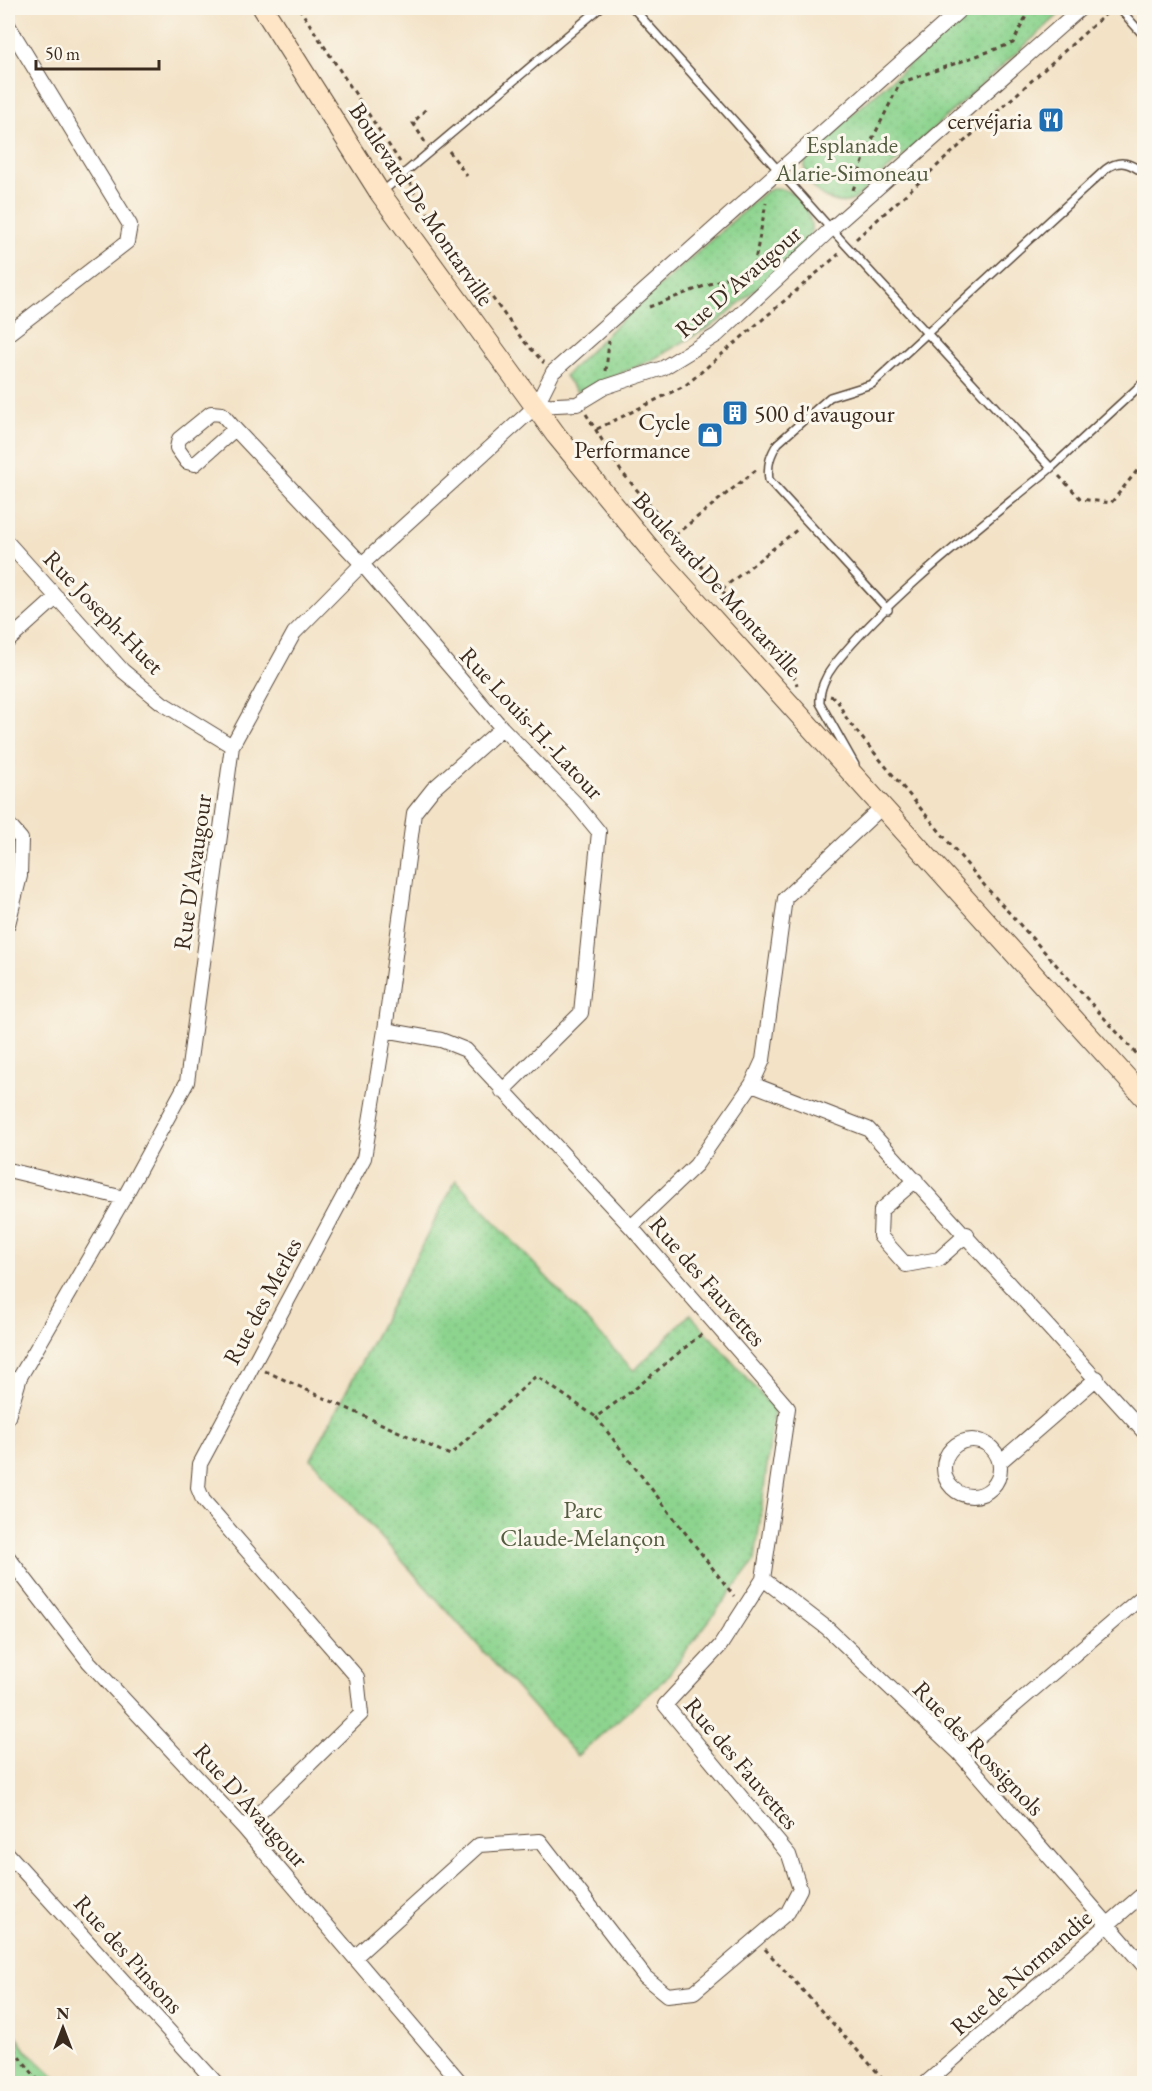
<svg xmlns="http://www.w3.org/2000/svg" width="1152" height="2091" viewBox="0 0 1152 2091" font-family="'EB Garamond',serif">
<defs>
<pattern id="grass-tufts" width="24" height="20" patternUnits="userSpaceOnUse" patternTransform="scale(1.5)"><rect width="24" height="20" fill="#8dd48f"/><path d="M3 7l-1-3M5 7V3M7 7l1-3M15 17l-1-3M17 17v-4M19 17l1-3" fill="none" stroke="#7bb67b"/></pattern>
<pattern id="park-dots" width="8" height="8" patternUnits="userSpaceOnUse" patternTransform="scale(1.5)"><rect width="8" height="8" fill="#8dd48f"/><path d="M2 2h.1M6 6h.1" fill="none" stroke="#7bb67b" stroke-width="1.8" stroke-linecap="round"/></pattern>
</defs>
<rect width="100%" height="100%" fill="#fbf7ec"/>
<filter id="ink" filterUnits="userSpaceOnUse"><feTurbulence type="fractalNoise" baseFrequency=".0167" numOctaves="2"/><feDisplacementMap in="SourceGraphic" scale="12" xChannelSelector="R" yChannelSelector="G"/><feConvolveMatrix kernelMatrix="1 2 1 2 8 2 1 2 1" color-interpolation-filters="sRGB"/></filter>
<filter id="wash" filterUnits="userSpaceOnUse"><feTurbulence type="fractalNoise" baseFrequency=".008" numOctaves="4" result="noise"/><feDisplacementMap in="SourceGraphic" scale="24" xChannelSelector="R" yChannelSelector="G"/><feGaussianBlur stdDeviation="1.35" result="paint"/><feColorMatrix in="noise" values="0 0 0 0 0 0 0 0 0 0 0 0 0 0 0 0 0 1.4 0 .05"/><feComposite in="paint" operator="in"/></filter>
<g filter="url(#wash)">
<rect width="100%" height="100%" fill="#f3e2c6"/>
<path fill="url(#grass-tufts)" stroke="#647f56" stroke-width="1.5" d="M8,2023L26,2050L61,2083H8Z"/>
<path fill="url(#park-dots)" stroke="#647f56" stroke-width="1.5" d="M973,8H1066L854,200C829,212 791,176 810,152Z
M774,188C800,188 819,220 808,243L718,322L652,360L577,392L565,376L616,325L764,193Z
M456,1180L634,1371L690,1314L774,1409L755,1560L665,1679L577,1756L311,1459Z"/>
</g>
<g filter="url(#ink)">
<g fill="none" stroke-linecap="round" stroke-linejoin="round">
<g stroke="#574637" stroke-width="10">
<path id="lane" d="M633,8L831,229L1051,468L1144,382
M1119,8L1144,36
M382,192L600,8
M888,610L769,480C767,465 770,455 778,443L830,397L872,384L1106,169C1121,158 1131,164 1144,173
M855,765L820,703C819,690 826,675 834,665C892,593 980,527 1051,468"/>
</g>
<g stroke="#574637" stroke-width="16">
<path id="street" d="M8,25L130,225L127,242L8,334
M536,406L577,404L605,387L663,368L717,335L831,229L1081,8
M235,429L195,464L187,462L177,448L179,439L211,413L222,414L235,429L362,564L502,728L576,804L599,832L581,1013L502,1091
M8,543L123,671L162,703L232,746
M8,641L57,597
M8,824L21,839L20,876L8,924
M752,1084L868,1129L1144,1432
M8,1170L124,1198
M916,1180L881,1210L880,1236L906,1265L939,1259L967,1234
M631,1227L696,1165L752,1084L763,1060L785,898L883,806
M8,1417L20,1377L124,1198L187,1082L232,746L294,633L362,564L536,406L553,372L962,8
M944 1468a28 28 0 1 1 56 0a28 28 0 1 1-56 0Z
M1000,1462L1097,1378
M8,1557L89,1662L244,1828L462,2084
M763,1579L827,1628L959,1753L1144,1966
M959,1753L1144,1595
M244,1828L361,1714L357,1677L203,1500L198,1488L200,1464L364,1158L385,1030L414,813L433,789L502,728
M8,1854L217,2084
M355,1957L479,1845L540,1841L645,1977L667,1995L694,1992L788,1912L800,1889L789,1855L665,1705L720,1646L763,1579L788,1408L631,1227L466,1050L441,1040L385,1030
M925,2084L1144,1893"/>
</g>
<g stroke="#574637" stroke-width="22">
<path id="secondary" d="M263,8L380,193L556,435L656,556L1144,1097"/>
</g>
<path stroke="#574637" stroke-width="3" stroke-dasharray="4.5 4.5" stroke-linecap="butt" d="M299,8L400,162
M425,142L413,123L427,108
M449,151L467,176
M818,155L867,150
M410,181L413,191L466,270L486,289L522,339L544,363
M853,190L867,150L900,83L1013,43L1030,8
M856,239L1109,11
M754,266L766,203
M649,307L778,258
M606,371L609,341
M586,414L621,471L795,678L797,685
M597,429L686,385L839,254
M1059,476L1081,499L1111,503L1144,462
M675,535L756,470
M722,589L798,529
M830,696L836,698L848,721L985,886L1144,1062
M265,1371L450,1455L536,1376L596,1417L636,1388L704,1332
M596,1417L734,1596
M765,1949L888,2084
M8,2042L41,2084"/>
<use href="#lane" stroke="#fff" stroke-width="7"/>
<use href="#street" stroke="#fff" stroke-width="14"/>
<use href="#secondary" stroke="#fde5c5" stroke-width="20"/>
</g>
</g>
<defs>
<g id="restaurant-square" transform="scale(1.35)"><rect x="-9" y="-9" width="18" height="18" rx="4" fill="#1f6fb2" stroke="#fbf7ec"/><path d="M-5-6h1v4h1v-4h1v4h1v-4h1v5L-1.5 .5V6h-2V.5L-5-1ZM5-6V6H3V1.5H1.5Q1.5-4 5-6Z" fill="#fff"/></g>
<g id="building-square" transform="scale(1.35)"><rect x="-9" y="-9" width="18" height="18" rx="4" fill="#1f6fb2" stroke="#fbf7ec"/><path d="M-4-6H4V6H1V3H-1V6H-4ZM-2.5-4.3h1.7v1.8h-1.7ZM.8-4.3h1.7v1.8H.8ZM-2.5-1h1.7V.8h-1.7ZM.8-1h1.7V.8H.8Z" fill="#fff"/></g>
<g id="shop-square" transform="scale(1.35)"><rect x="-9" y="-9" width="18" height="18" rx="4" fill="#1f6fb2" stroke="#fbf7ec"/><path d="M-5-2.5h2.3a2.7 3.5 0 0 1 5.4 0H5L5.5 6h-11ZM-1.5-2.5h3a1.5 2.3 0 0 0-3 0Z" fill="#fff"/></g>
</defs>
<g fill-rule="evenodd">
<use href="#restaurant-square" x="1051" y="120"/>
<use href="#building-square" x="735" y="413"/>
<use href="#shop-square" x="710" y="435"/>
</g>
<g text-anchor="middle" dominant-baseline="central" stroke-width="6" stroke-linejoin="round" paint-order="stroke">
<g font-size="24" fill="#3b2a1e" stroke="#fbf7ec" text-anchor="end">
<text x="1032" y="120">cervéjaria</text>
<text x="754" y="413" text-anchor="start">500 d'avaugour</text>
<text x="690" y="421">Cycle<tspan x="690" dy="28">Performance</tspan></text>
</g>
<g font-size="24" fill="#545d40" stroke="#fbf7ec">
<text x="852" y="144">Esplanade<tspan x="852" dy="28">Alarie-Simoneau</tspan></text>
<text x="583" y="1509">Parc<tspan x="583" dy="28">Claude-Melançon</tspan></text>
</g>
<g font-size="24" fill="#3b2a1e" stroke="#fbf7ec">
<text transform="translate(422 204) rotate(56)">Boulevard De Montarville</text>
<text transform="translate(738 281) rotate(-41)">Rue D'Avaugour</text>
<text transform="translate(718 584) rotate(48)">Boulevard De Montarville</text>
<text transform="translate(104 612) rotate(46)">Rue Joseph-Huet</text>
<text transform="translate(532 723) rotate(47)">Rue Louis-H.-Latour</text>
<text transform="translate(192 872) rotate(-82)">Rue D'Avaugour</text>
<text transform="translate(708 1281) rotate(49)">Rue des Fauvettes</text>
<text transform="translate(262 1301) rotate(-62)">Rue des Merles</text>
<text transform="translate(979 1748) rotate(46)">Rue des Rossignols</text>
<text transform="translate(742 1763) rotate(50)">Rue des Fauvettes</text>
<text transform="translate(251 1805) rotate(48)">Rue D'Avaugour</text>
<text transform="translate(129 1954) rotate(48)">Rue des Pinsons</text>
<text transform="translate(1021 1972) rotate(-41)">Rue de Normandie</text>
</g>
</g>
<rect width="1152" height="2091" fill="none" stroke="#fbf7ec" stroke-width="30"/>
<g transform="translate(63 2028)" stroke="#fbf7ec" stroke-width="4.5" paint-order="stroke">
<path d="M0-4.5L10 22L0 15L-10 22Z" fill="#3b2a1e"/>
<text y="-9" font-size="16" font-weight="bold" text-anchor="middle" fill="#3b2a1e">N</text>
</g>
<path d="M36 60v9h123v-9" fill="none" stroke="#3b2a1e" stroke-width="3"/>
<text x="45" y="60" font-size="18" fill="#3b2a1e" stroke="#fbf7ec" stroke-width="4.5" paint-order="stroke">50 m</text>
</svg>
